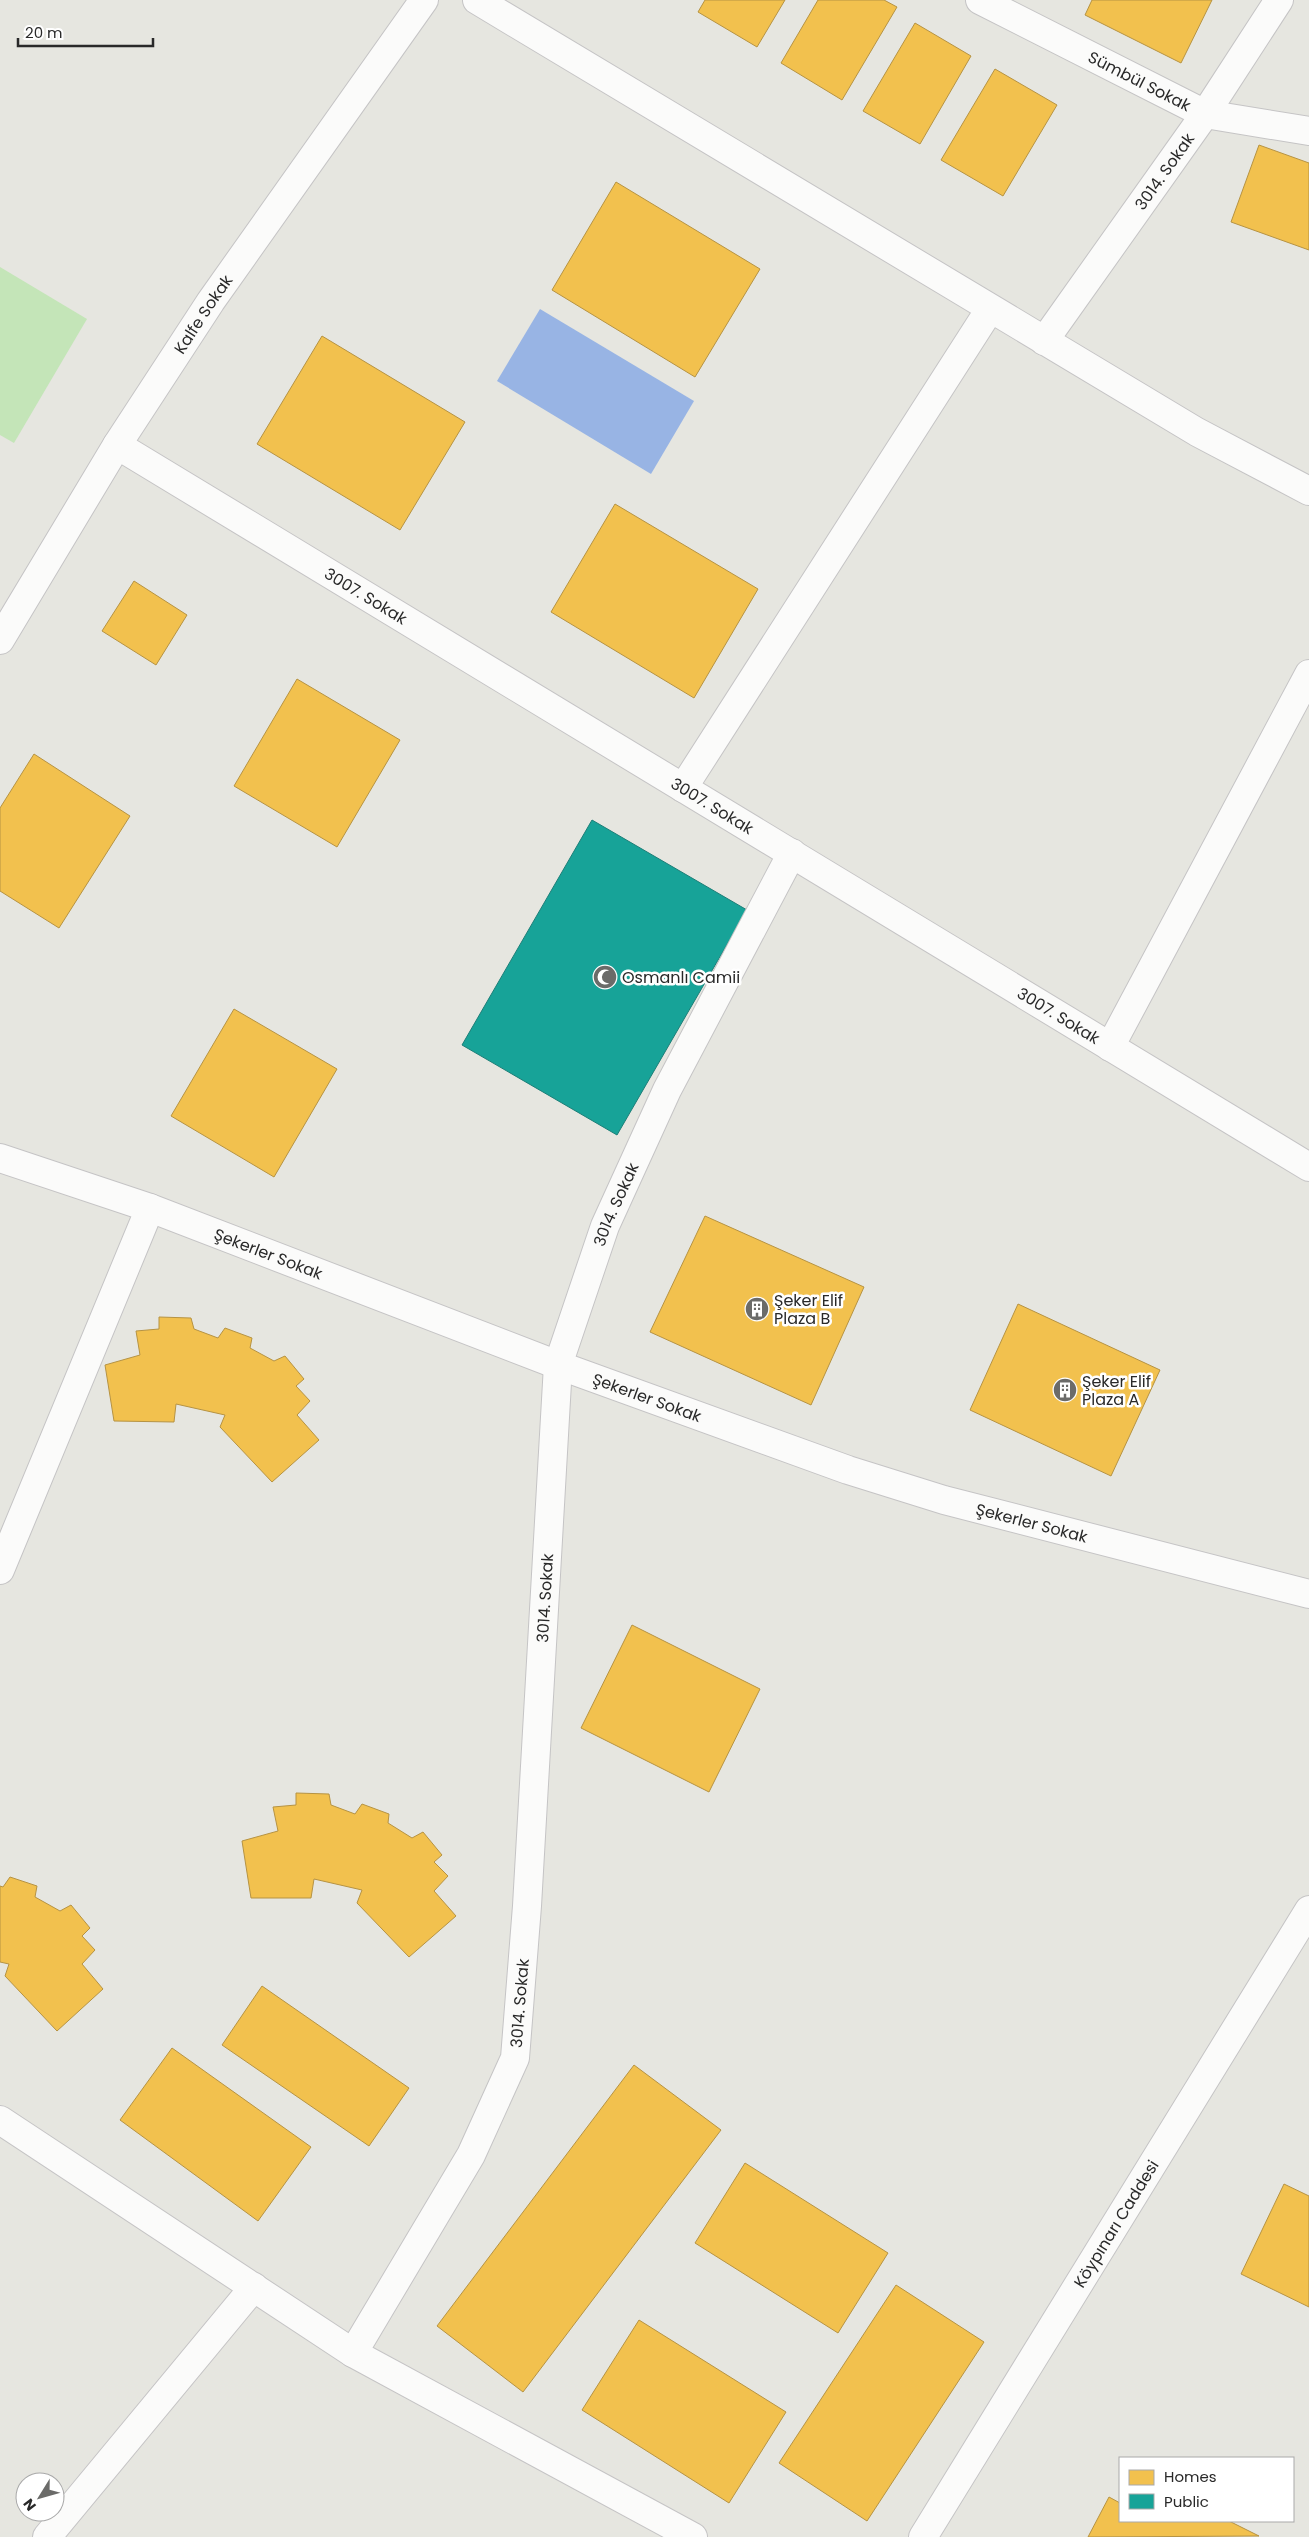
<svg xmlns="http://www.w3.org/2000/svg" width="1309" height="2537" viewBox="0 0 1309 2537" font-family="Poppins,sans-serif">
<rect width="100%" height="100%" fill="#e6e6e0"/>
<path fill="#c4e5b8" d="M0,267L87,319L14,443L0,435Z"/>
<path fill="#98b4e4" d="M540,309L694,401L651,474L497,381Z"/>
<path fill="#f2c14e" stroke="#b69343" d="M705,0H785L757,47L698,12Z
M818,0H884L897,7L842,100L781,63Z
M1092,0H1212L1181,63L1085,15Z
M915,23L971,56L920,144L863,111Z
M995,69L1057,105L1003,196L941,160Z
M1259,145L1309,163V250L1231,222Z
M616,182L760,269L695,377L552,290Z
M322,336L465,422L400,530L257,444Z
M615,504L758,589L694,698L551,612Z
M134,581L187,615L156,665L102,631Z
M297,679L400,740L337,847L234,786Z
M34,754L130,816L59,928L0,891V808Z
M234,1009L337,1069L274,1177L171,1116Z
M705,1216L864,1287L811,1405L650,1332Z
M1018,1304L1160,1370L1111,1476L970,1410Z
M159,1317L191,1318L194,1329L218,1338L225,1328L252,1338L250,1348L274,1361L285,1356L304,1379L296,1386L310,1401L297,1415L319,1440L272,1482L220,1427L225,1415L176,1404L174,1422L114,1421L105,1365L140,1355L136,1331L159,1329Z
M632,1625L760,1689L709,1792L581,1728Z
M296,1793L329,1794L331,1805L355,1814L362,1804L389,1814L388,1823L412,1838L423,1832L442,1855L434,1862L448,1876L434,1891L456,1916L409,1957L357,1903L362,1890L314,1879L311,1898H251L242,1841L278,1831L273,1807L296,1805Z
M10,1877L37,1886L35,1897L60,1911L71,1905L90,1928L82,1936L95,1950L82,1964L103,1989L57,2031L5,1976L9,1964L0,1962V1886L3,1887Z
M262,1986L409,2088L369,2146L222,2045Z
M172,2048L311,2147L258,2221L120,2120Z
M634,2065L721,2130L523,2392L437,2326Z
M745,2163L888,2253L838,2333L695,2243Z
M1284,2184L1309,2196V2307L1241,2274Z
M896,2285L984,2342L867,2521L779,2463Z
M639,2320L786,2412L729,2503L582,2410Z
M1109,2497L1120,2503V2521H1229L1259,2536L1088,2537Z"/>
<path fill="#17a398" stroke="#1c7e77" d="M592,820L747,910L617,1135L462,1045Z"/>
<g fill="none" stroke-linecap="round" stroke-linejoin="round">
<g stroke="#c5c4c5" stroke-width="30">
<g id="minor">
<path d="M477,0L1197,432L1309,491"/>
<path id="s1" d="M980,0L1205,114L1309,131"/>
<path id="s2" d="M1044,341L1205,114L1279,0"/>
<path id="s3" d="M117,445L1309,1167"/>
<path id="s4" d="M0,640L117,445L211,301L424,0"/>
<path d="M683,788L990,309"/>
<path d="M1110,1047L1309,674"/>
<path id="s5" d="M0,1158L150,1208L558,1365L848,1470L944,1500L1309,1594"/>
<path d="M0,1570L150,1208"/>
<path d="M0,2120L353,2353L693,2537"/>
<path id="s6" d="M353,2353L471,2155L515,2058L527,1906L558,1365L605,1226L667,1090L792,853"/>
<path d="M47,2537L254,2287"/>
<path id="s7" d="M923,2537L1309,1910"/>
</g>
</g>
<use href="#minor" stroke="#fbfbfa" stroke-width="28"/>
</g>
<defs>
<g id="mosque-disc" transform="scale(1.25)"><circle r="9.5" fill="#6b6b69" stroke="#fff"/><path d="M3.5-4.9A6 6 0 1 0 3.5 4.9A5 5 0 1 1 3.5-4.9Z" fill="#fff"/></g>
<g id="building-disc" transform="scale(1.25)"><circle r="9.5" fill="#6b6b69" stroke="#fff"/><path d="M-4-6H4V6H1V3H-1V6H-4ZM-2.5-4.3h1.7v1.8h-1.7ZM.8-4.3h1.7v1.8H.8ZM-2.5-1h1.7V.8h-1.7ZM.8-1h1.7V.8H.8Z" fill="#fff"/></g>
</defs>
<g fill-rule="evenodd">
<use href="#mosque-disc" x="605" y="977"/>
<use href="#building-disc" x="757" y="1309"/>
<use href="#building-disc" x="1065" y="1390"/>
</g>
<g text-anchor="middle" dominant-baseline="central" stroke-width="5" stroke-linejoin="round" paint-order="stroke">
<g font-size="16" fill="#292929" stroke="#fff">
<text stroke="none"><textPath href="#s1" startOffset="179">Sümbül Sokak</textPath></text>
<text stroke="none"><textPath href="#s2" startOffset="208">3014. Sokak</textPath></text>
<text stroke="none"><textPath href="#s4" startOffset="384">Kalfe Sokak</textPath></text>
<text stroke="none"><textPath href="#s3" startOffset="291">3007. Sokak</textPath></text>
<text stroke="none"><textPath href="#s3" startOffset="696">3007. Sokak</textPath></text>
<text stroke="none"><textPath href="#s3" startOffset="1101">3007. Sokak</textPath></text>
<text stroke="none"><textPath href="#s6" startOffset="1202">3014. Sokak</textPath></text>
<text stroke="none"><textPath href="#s5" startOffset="285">Şekerler Sokak</textPath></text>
<text stroke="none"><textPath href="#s5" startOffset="690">Şekerler Sokak</textPath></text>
<text stroke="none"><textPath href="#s5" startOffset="1095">Şekerler Sokak</textPath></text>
<text stroke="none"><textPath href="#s6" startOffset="798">3014. Sokak</textPath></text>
<text stroke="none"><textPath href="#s6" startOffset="392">3014. Sokak</textPath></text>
<text stroke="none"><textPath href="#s7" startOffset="368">Köypınarı Caddesi</textPath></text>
</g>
<g font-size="16" fill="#292929" stroke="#fff" text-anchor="start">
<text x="622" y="977">Osmanlı Camii</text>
<text x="774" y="1300">Şeker Elif<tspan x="774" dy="18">Plaza B</tspan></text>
<text x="1082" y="1381">Şeker Elif<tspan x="1082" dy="18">Plaza A</tspan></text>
</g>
</g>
<rect x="1119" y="2457" width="175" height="65" fill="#ffffff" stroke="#a9a9a9"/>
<rect x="1129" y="2470" width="25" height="15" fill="#f2c14e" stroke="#a9a9a9"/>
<text x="1164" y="2482" font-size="15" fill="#292929">Homes</text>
<rect x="1129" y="2494" width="25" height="15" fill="#17a398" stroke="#a9a9a9"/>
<text x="1164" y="2507" font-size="15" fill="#292929">Public</text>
<g transform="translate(40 2497) rotate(233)"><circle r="24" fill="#ffffff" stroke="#a9a9a9"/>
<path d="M0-4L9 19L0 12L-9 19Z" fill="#6b6b69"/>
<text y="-8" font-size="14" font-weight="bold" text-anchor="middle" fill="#292929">N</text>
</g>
<path d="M18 38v8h135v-8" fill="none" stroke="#292929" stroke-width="2.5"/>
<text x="25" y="38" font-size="15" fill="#292929" stroke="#ffffff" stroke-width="4" paint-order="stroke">20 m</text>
</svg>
